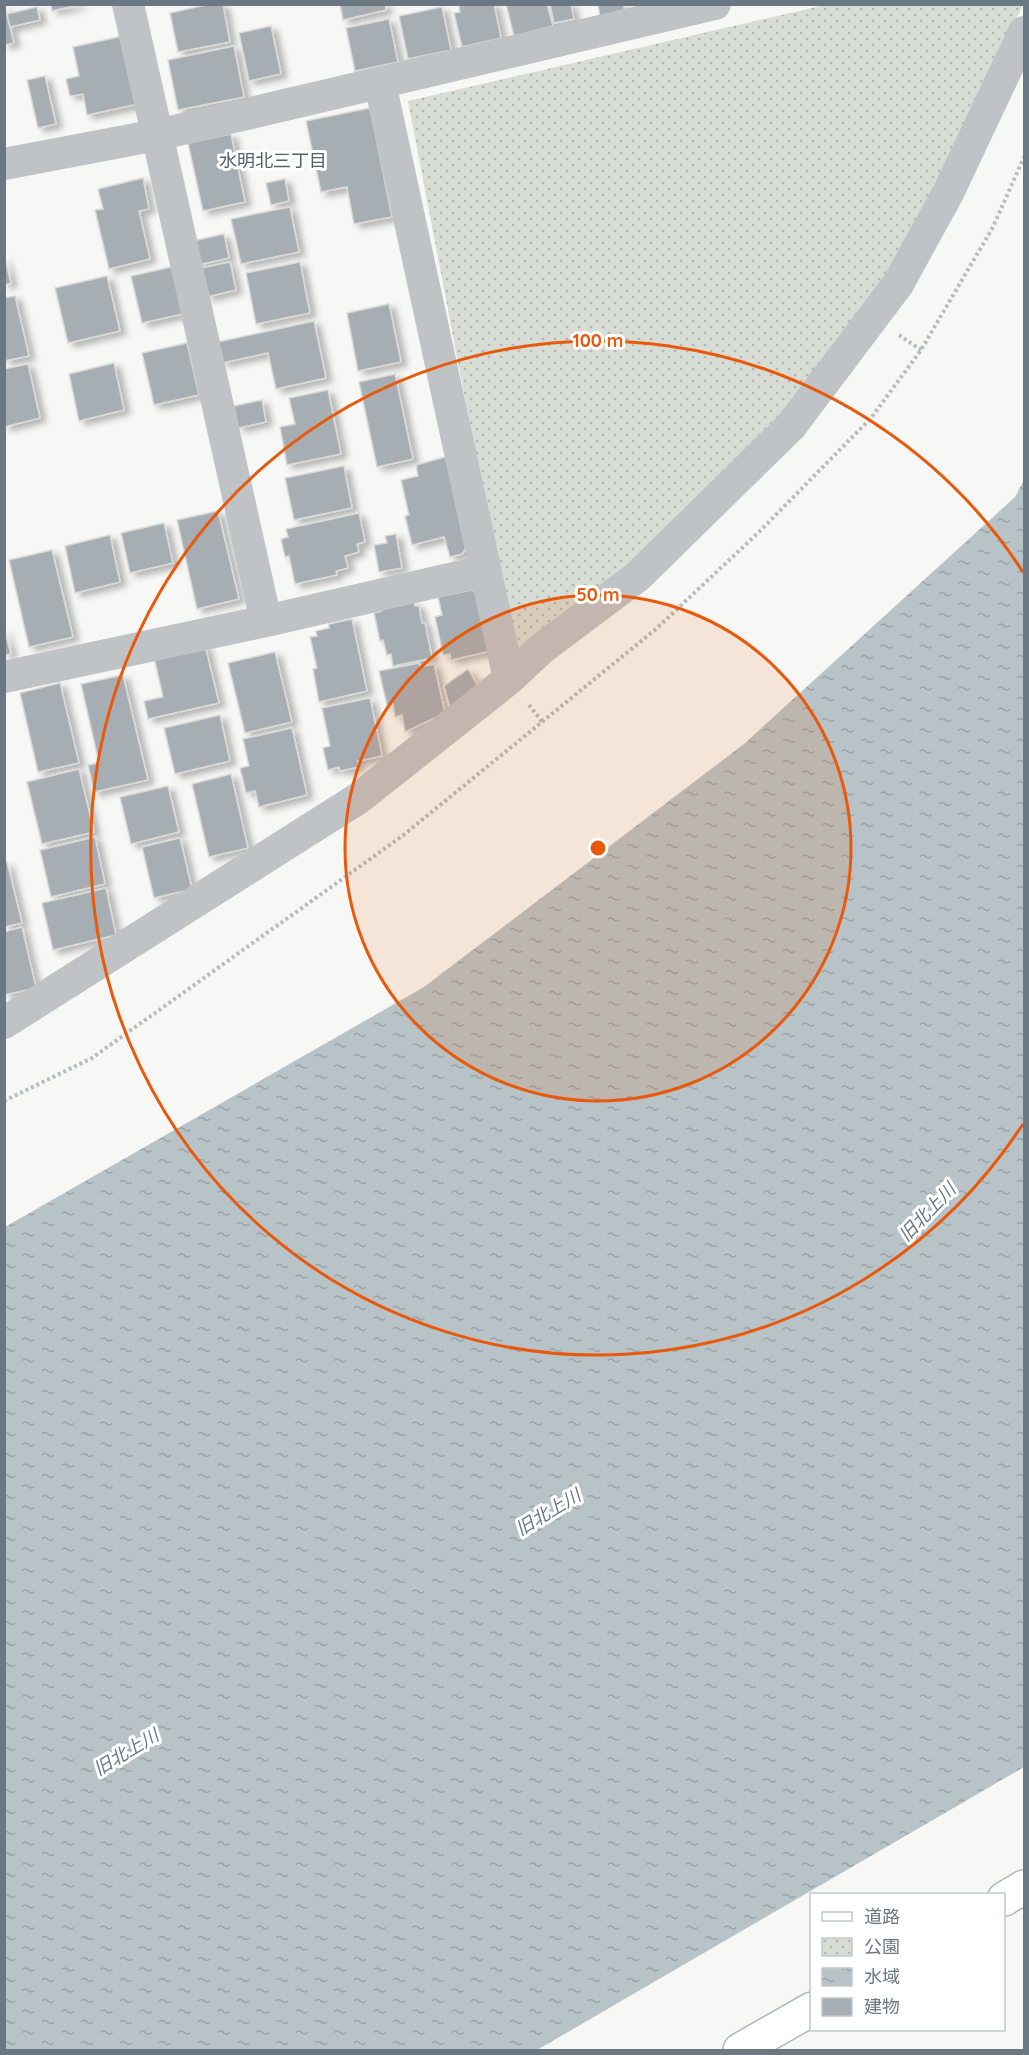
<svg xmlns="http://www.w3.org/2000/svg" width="1029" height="2055" viewBox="0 0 1029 2055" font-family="Quicksand,'Noto Sans JP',sans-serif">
<defs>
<pattern id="park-dots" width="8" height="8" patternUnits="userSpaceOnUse" patternTransform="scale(1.5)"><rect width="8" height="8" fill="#d7dcd4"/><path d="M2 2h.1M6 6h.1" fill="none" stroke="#b2b7b1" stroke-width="1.8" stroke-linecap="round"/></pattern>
<pattern id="water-ripples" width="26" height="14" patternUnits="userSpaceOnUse" patternTransform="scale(1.5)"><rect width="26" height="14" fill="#b8c3c7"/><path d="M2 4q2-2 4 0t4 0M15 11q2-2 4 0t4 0" fill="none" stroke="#9aa3a7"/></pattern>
<filter id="shadow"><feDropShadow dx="6" dy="4" stdDeviation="3" flood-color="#0004"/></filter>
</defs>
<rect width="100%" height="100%" fill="#f7f7f5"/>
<path fill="url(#park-dots)" d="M825,5H1023L889,279L797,401L613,579L517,649L475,451L408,101Z"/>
<path fill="url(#water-ripples)" d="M1024,480V1767L537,2050H5V1227L424,987L744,744L1015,497Z"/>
<path fill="#a7aeb3" stroke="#d9d9d7" stroke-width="1.5" filter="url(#shadow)" d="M4,4L14,43L4,45Z
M51,4H82L52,11Z
M210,4H223L230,42L178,52L170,13Z
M340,4H385L386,10L343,20Z
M467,4H494L501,38L462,47L454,13L460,12L459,6Z
M506,4H547L553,26L514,36Z
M550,4H571L574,19L554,23Z
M598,4H623L625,13L600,18Z
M37,7L40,20L10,27L7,14Z
M442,7L451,50L408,59L399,16Z
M389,19L398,62L355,71L346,28Z
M271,26L281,74L249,81L239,33Z
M123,36L138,104L87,115L83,94L70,96L66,79L79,76L73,47Z
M234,46L244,97L178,110L168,60Z
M45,76L56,124L38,128L27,80Z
M370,108L392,217L354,224L347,187L321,192L306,121Z
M231,134L245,202L203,211L188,143Z
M143,178L149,209L139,211L150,259L109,269L95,210L103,209L98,189Z
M285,179L289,201L271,205L266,183Z
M290,207L299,252L241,264L231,219Z
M224,234L229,258L198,265L193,241Z
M4,256L11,283L4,285Z
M230,262L236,290L207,297L201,268Z
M300,262L310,313L256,324L246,273Z
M176,266L187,313L142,323L131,276Z
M107,276L120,331L68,343L55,288Z
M15,296L29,356L4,361V298Z
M389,304L401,362L358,371L347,313Z
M314,321L326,378L276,389L268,353L222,363L218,342Z
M187,343L199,395L154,405L142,353Z
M114,363L124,410L79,421L69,374Z
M28,364L40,418L4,427V369Z
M395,374L413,459L377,467L359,382Z
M328,390L341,454L287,465L280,427L295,424L289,398Z
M262,400L266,422L238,428L234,406Z
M449,456L470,542L462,554L450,557L444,537L412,545L405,516L409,515L401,480L418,476L416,465Z
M344,466L352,508L294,520L285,478Z
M218,511L239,599L197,609L177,520Z
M359,513L365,542L357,544L359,552L345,556L348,568L336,571L337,575L295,584L289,556L285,557L281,539L288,537L286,529Z
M164,523L173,563L130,573L121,533Z
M396,534L402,568L379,572L374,545L387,543L385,536Z
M110,535L120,582L75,593L65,546Z
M52,550L73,637L29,647L9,560Z
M472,590L480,595L491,651L451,660L450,654L443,655L435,617L442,615L438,597Z
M414,602L415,606H419L422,623H425L432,658L393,666L391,654L387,655L383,640L380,641L374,613L382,611L381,609Z
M352,619L367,691L319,702L313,669L317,668L310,637L317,636L316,631L329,628V624Z
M4,629L11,654L4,655Z
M205,645L219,703L148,719L144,701L163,697L154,657Z
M275,652L292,722L245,733L228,663Z
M419,663L420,667L434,664L445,713L405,732L402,715L395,717L393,704L387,705L379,671Z
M468,669L480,689L451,711L444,686Z
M123,675L148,780L94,792L88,765L99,763L81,684Z
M60,683L79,763L38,772L20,693Z
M370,698L382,756L358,761L359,767L340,771L339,767L328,770L323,748L330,746L322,708Z
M220,715L230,761L175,774L164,728Z
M292,728L307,795L259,807L255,791L246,793L240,768L249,766L243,739Z
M79,769L94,832L42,844L27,782Z
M231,774L248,848L209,857L192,784Z
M168,786L179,832L131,844L120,797Z
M95,837L105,884L51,897L40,850Z
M180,838L192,889L154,898L142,847Z
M4,862H7L22,923L4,927Z
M106,888L116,935L53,950L42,903Z
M22,927L36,988L4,995V932Z"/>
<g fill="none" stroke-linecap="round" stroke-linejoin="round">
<g stroke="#b1b7bb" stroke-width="36">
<path id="secondary" d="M1004,1899L1024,1887
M740,2050L812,2009"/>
</g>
<path stroke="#b9bcbe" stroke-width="4" stroke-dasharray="3 3" stroke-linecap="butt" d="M899,335L921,350
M529,705L543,723
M4,1101L92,1058L401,837L656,629L759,532L871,418L921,350L993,227L1024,157"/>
<path stroke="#bfc3c6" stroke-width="32" d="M128,4L266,621
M380,83L509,679
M4,164L157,135L715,4
M4,677L266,621L484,571
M4,1023L359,798L509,679L541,649L637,577L791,426L898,284L948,193L1024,32"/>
<use href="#secondary" stroke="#fff" stroke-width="33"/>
</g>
<circle cx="598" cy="848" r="253" fill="#e8590c" fill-opacity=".12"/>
<g fill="none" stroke="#e8590c" stroke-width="3">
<circle cx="598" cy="848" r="253"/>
<path d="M1023 1124A507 507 0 1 1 1023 572"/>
</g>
<g text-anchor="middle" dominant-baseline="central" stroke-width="6" stroke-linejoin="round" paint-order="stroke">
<g font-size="18" fill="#566169" stroke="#fff">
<text x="273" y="160">水明北三丁目</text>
</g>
<g font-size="18" font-style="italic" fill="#65787f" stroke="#fff">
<text transform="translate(927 1212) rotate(-46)">旧北上川</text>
<text transform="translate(548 1512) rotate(-31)">旧北上川</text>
<text transform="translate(126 1752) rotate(-31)">旧北上川</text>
</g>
</g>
<circle cx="598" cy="848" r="9" fill="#e8590c" stroke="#fff" stroke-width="3"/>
<g font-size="18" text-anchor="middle" font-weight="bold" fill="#e8590c" stroke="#fff" stroke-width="6" stroke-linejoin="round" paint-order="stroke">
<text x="598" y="347">100 m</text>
<text x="598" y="601">50 m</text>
</g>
<rect width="1029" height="2055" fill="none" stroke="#697883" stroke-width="12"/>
<rect x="810" y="1893" width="195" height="138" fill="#ffffff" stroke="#c3c9cd" stroke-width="1.5"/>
<rect x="822" y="1912" width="30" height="9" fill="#ffffff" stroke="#c3c9cd" stroke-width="1.5"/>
<text x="864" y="1923" font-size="18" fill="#697883">道路</text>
<rect x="822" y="1938" width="30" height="18" fill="url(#park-dots)" stroke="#c3c9cd" stroke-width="1.5"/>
<text x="864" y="1953" font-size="18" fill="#697883">公園</text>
<rect x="822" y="1968" width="30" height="18" fill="url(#water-ripples)" stroke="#c3c9cd" stroke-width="1.5"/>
<text x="864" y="1983" font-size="18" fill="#697883">水域</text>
<rect x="822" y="1998" width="30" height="18" fill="#a7aeb3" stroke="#c3c9cd" stroke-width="1.5"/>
<text x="864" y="2013" font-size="18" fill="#697883">建物</text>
</svg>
